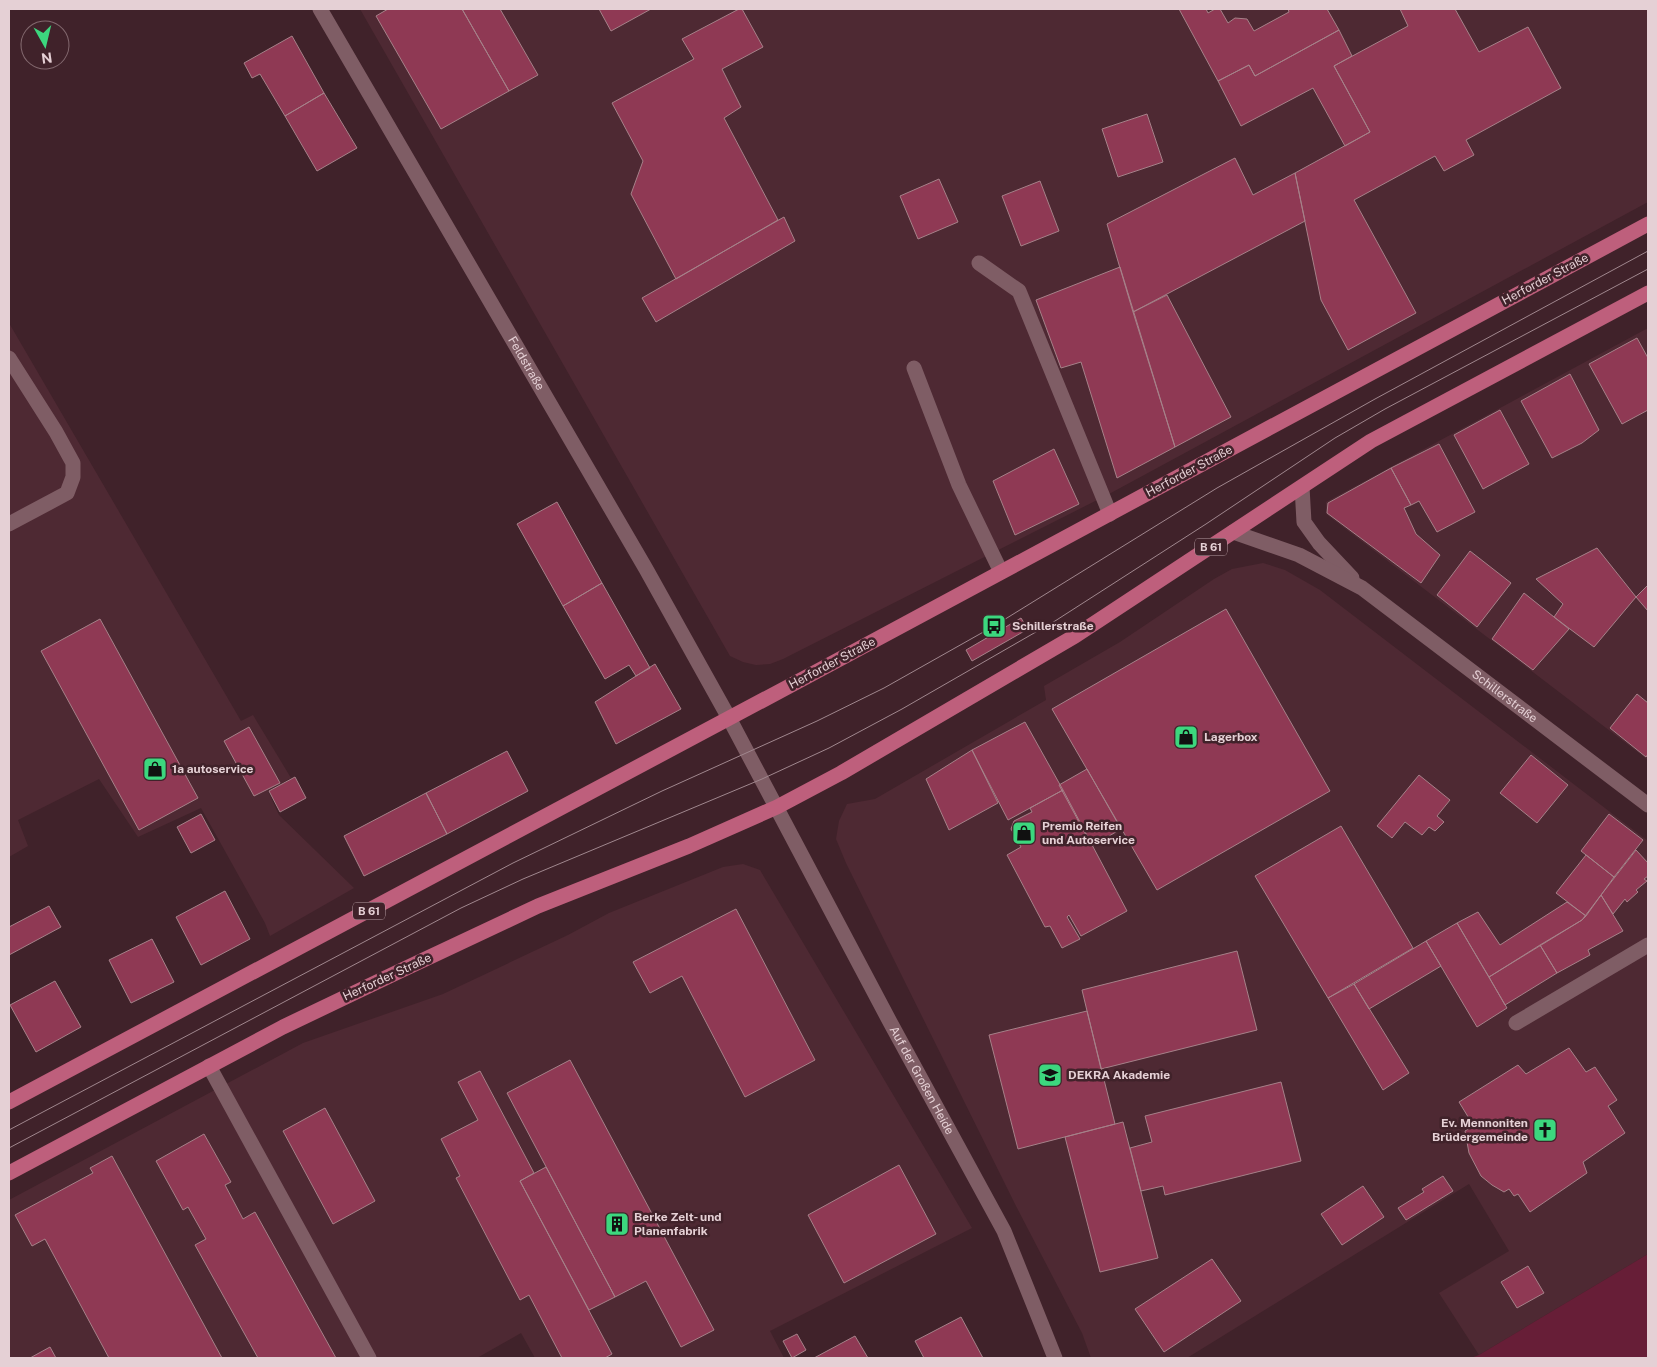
<svg xmlns="http://www.w3.org/2000/svg" width="1657" height="1367" viewBox="0 0 1657 1367" font-family="'Public Sans',sans-serif">
<rect width="100%" height="100%" fill="#40222a"/>
<path fill="#4e2933" d="M360,9H1648V202L1109,494L783,659L770,664L756,665L743,662L730,656Z
M9,323L241,721L253,715L291,778L268,791L279,815L354,888L270,936L265,923L201,808L138,837L99,779L18,820L28,846L9,857Z
M1648,328V760L1326,514V502Z
M1263,563L1285,570L1320,590L1648,841V1254L1479,1355L1439,1293L1509,1251L1469,1184L1187,1358H1091L1082,1333L1016,1206L846,863L836,839L839,821L847,804L875,799L1046,700L1044,686L1120,642L1214,579L1232,569Z
M743,864L760,870L972,1228L770,1331L784,1358H535L521,1333L477,1358H9V1200L303,1043L443,994L568,935L609,913L723,867Z"/>
<path fill="#671e37" d="M1648,1254V1358H1471L1479,1355Z"/>
<path fill="#8f3954" stroke="#a68189" d="M388,9H462L509,91L441,129L376,16Z
M462,9H500L538,75L509,91Z
M599,9H651L611,31Z
M739,9H742L763,47L722,69L741,107L724,118L778,220L676,279L631,194L643,161L612,103L694,59L682,39Z
M1179,9H1206L1208,13L1215,9H1220L1228,23L1235,18L1247,19L1254,31L1289,12L1288,9H1327L1339,30L1255,76L1249,65L1218,81Z
M1400,9H1455L1479,52L1528,27L1561,88L1466,140L1474,155L1444,171L1435,156L1354,200L1416,313L1348,350L1321,300L1295,173L1370,132L1334,66L1408,26Z
M1339,30L1352,56L1334,66L1370,132L1345,146L1313,88L1241,126L1218,81L1249,65L1255,76Z
M292,36L324,93L285,116L260,74L252,78L244,63Z
M324,93L357,148L317,171L285,116Z
M1147,114L1163,162L1118,177L1102,129Z
M1235,158L1253,195L1295,173L1305,221L1133,312L1107,224Z
M939,179L958,222L918,239L900,196Z
M1040,181L1059,231L1021,246L1002,196Z
M784,217L795,241L656,322L642,298Z
M1120,267L1175,447L1117,478L1081,362L1061,368L1036,300Z
M1167,295L1231,417L1175,447L1133,312Z
M1637,338L1648,358V410L1622,424L1589,364Z
M1570,374L1599,430L1582,443L1552,458L1521,401Z
M1500,410L1529,464L1483,489L1454,435Z
M1439,444L1475,512L1437,532L1419,501L1411,505L1391,468Z
M1054,449L1079,504L1015,535L993,481Z
M1391,468L1411,505L1404,508L1416,534L1440,555L1421,583L1327,513L1328,503Z
M557,502L602,583L563,606L517,524Z
M1597,548L1636,597L1594,647L1554,617L1563,604L1536,579Z
M1470,551L1511,583L1477,627L1437,595Z
M602,583L650,668L636,676L629,665L605,679L563,606Z
M1648,585V611L1636,597Z
M1524,593L1569,629L1533,670L1492,639Z
M1226,609L1330,791L1157,890L1052,709Z
M1021,618L1028,629L972,661L966,650Z
M100,619L198,798L139,830L41,651Z
M655,664L681,709L616,744L595,702Z
M1637,694L1648,703V754L1646,757L1610,728Z
M1025,722L1063,790L1008,820L972,750Z
M249,727L280,783L254,796L224,741Z
M972,750L998,803L949,830L926,779Z
M507,751L528,791L447,834L426,793Z
M1531,755L1568,785L1537,823L1500,793Z
M1087,769L1121,829L1092,846L1059,785Z
M1419,775L1450,800L1437,816L1444,822L1435,831L1429,827L1422,835L1405,822L1392,838L1377,826Z
M295,777L306,798L280,812L269,791Z
M1063,790L1127,911L1081,936L1069,915L1067,917L1080,939L1062,948L1050,926L1045,927L1007,855L1021,847L1011,829L1014,821L1032,812L1030,808Z
M426,793L447,834L364,876L344,836Z
M201,814L215,840L191,853L177,827Z
M1609,814L1643,840L1614,877L1581,851Z
M1341,826L1413,948L1328,998L1255,876Z
M1636,850L1648,863V876L1644,879L1647,881L1636,890L1638,892L1627,902L1625,899L1613,914L1601,895Z
M1586,855L1614,877L1586,916L1556,893Z
M225,891L250,939L201,965L176,917Z
M1601,895L1623,931L1588,950L1590,955L1557,973L1540,945L1582,920Z
M1567,902L1586,916L1582,920L1489,977L1457,923L1478,912L1500,945Z
M49,906L61,927L9,955V927Z
M736,909L815,1060L745,1097L682,976L650,993L633,962Z
M1457,923L1507,1008L1477,1027L1426,941Z
M152,939L174,982L131,1003L109,960Z
M1426,941L1441,966L1369,1009L1354,984Z
M1540,945L1557,973L1505,1005L1489,977Z
M1237,951L1257,1030L1101,1069L1082,990Z
M55,981L81,1027L36,1052L10,1005Z
M1354,984L1409,1073L1383,1090L1328,998Z
M1087,1011L1115,1124L1018,1149L989,1035Z
M1569,1048L1586,1072L1595,1067L1617,1100L1608,1106L1625,1133L1583,1162L1587,1173L1530,1212L1518,1194L1514,1196L1509,1189L1504,1192L1492,1185L1481,1176L1469,1153L1465,1131L1470,1128L1466,1123L1470,1120L1459,1102L1518,1065L1526,1074Z
M570,1060L714,1330L681,1347L646,1281L615,1297L507,1093Z
M480,1071L534,1173L520,1181L612,1354L605,1358H562L529,1295L520,1300L456,1178L460,1176L441,1139L478,1120L458,1082Z
M1281,1082L1301,1161L1165,1195L1163,1186L1141,1191L1130,1148L1152,1142L1145,1116Z
M325,1108L375,1201L333,1224L283,1131Z
M1123,1122L1158,1258L1100,1272L1065,1137Z
M204,1134L231,1182L225,1185L243,1219L255,1212L336,1358H258L195,1245L206,1239L188,1207L183,1210L156,1161Z
M112,1156L222,1358H109L45,1239L32,1246L15,1215L93,1173L90,1168Z
M899,1165L936,1234L844,1283L808,1215Z
M546,1167L615,1297L589,1310L520,1181Z
M1443,1176L1453,1191L1406,1220L1398,1208L1424,1192L1422,1189Z
M1363,1186L1384,1217L1342,1245L1321,1214Z
M1212,1259L1241,1301L1164,1352L1135,1309Z
M1528,1266L1544,1293L1517,1308L1501,1282Z
M961,1317L983,1358H924L915,1341Z
M797,1334L806,1350L792,1358L783,1341Z
M855,1336L868,1358H814Z
M50,1347L56,1358H30Z"/>
<g fill="none" stroke-linecap="round" stroke-linejoin="round">
<g stroke="#7f5d65" stroke-width="15">
<path id="s1" d="M320,9L646,569L729,718L890,1022L1004,1231L1055,1358"/>
<path d="M979,263L1019,291L1110,514"/>
<path d="M9,358L56,432L73,463V477L67,493L9,524"/>
<path d="M914,368L959,485L1001,572"/>
<path d="M1302,487L1304,522L1319,543L1352,578"/>
<path id="s2" d="M1233,532L1299,555L1362,588L1648,805"/>
<path d="M1516,1023L1648,945"/>
<path d="M209,1066L369,1358"/>
</g>
<path stroke="#be5f7c" stroke-width="15" d="M9,1102L812,674L1648,224
M9,1173L283,1027L400,971L538,906L689,846L777,807L841,773L1075,636L1371,441L1648,293"/>
<path stroke="#a0878e" stroke-width="1" d="M9,1130L513,863L662,791L817,721L884,688L994,626L1217,488L1375,399L1648,251
M9,1148L461,908L523,879L762,779L829,748L902,709L1055,621L1206,524L1335,438L1385,409L1648,269"/>
</g>
<defs>
<g id="bus-square" transform="scale(1.25)"><rect x="-9" y="-9" width="18" height="18" rx="4" fill="#3cd77e" stroke="#40222a"/><path d="M-5-6H5V4H4V6H2V4H-2V6H-4V4H-5ZM-3.5-4V0h7V-4ZM-3.5 1.2v1.5H-2V1.2ZM2 1.2v1.5H3.5V1.2Z" fill="#111"/></g>
<g id="shop-square" transform="scale(1.25)"><rect x="-9" y="-9" width="18" height="18" rx="4" fill="#3cd77e" stroke="#40222a"/><path d="M-5-2.5h2.3a2.7 3.5 0 0 1 5.4 0H5L5.5 6h-11ZM-1.5-2.5h3a1.5 2.3 0 0 0-3 0Z" fill="#111"/></g>
<g id="university-square" transform="scale(1.25)"><rect x="-9" y="-9" width="18" height="18" rx="4" fill="#3cd77e" stroke="#40222a"/><path d="M0-5L7-2L0 1L-7-2ZM-4 1L0 2.5L4 1V4Q0 6-4 4Z" fill="#111"/></g>
<g id="church-square" transform="scale(1.25)"><rect x="-9" y="-9" width="18" height="18" rx="4" fill="#3cd77e" stroke="#40222a"/><path d="M-1.2-6h2.4v3.5h3.3v2.4h-3.3V6h-2.4V-.1h-3.3v-2.4h3.3Z" fill="#111"/></g>
<g id="building-square" transform="scale(1.25)"><rect x="-9" y="-9" width="18" height="18" rx="4" fill="#3cd77e" stroke="#40222a"/><path d="M-4-6H4V6H1V3H-1V6H-4ZM-2.5-4.3h1.7v1.8h-1.7ZM.8-4.3h1.7v1.8H.8ZM-2.5-1h1.7V.8h-1.7ZM.8-1h1.7V.8H.8Z" fill="#111"/></g>
</defs>
<g fill-rule="evenodd">
<use href="#bus-square" x="994" y="626"/>
<use href="#shop-square" x="1186" y="737"/>
<use href="#shop-square" x="155" y="769"/>
<use href="#shop-square" x="1024" y="833"/>
<use href="#university-square" x="1050" y="1075"/>
<use href="#church-square" x="1545" y="1130"/>
<use href="#building-square" x="617" y="1224"/>
</g>
<g text-anchor="middle" dominant-baseline="central" stroke-width="5" stroke-linejoin="round" paint-order="stroke">
<g fill="#40222a" stroke="#b49ca2" stroke-width="1">
<rect x="1195" y="538.5" width="32" height="17" rx="4"/>
<rect x="353" y="902.5" width="32" height="17" rx="4"/>
</g>
<g font-size="11" font-weight="bold" fill="#e5d0d5">
<text x="1211" y="547">B 61</text>
<text x="369" y="911">B 61</text>
</g>
<g font-size="12" fill="#e5d0d5" stroke="#40222a">
<text transform="translate(1545 279) rotate(-28)">Herforder Straße</text>
<text stroke="none"><textPath href="#s1" startOffset="410">Feldstraße</textPath></text>
<text transform="translate(1189 471) rotate(-28)">Herforder Straße</text>
<text transform="translate(832 663) rotate(-28)">Herforder Straße</text>
<text stroke="none"><textPath href="#s2" startOffset="320">Schillerstraße</textPath></text>
<text transform="translate(387 977) rotate(-25)">Herforder Straße</text>
<text stroke="none"><textPath href="#s1" startOffset="1229">Auf der Großen Heide</textPath></text>
</g>
<g font-size="12" font-weight="bold" fill="#e5d0d5" stroke="#40222a" text-anchor="start">
<text x="1012" y="626">Schillerstraße</text>
<text x="1204" y="737">Lagerbox</text>
<text x="172" y="769">1a autoservice</text>
<text x="1042" y="826">Premio Reifen<tspan x="1042" dy="14">und Autoservice</tspan></text>
<text x="1068" y="1075">DEKRA Akademie</text>
<text x="1528" y="1123" text-anchor="end">Ev. Mennoniten<tspan x="1528" dy="14">Brüdergemeinde</tspan></text>
<text x="634" y="1217">Berke Zelt- und<tspan x="634" dy="14">Planenfabrik</tspan></text>
</g>
</g>
<rect width="1657" height="1367" fill="none" stroke="#e5d0d5" stroke-width="20"/>
<g transform="translate(45 45) rotate(172)"><circle r="24" fill="#40222a" stroke="#82686e"/>
<path d="M0-4L9 19L0 12L-9 19Z" fill="#3cd77e"/>
<text y="-8" font-size="14" font-weight="bold" text-anchor="middle" fill="#e5d0d5">N</text>
</g>
</svg>
